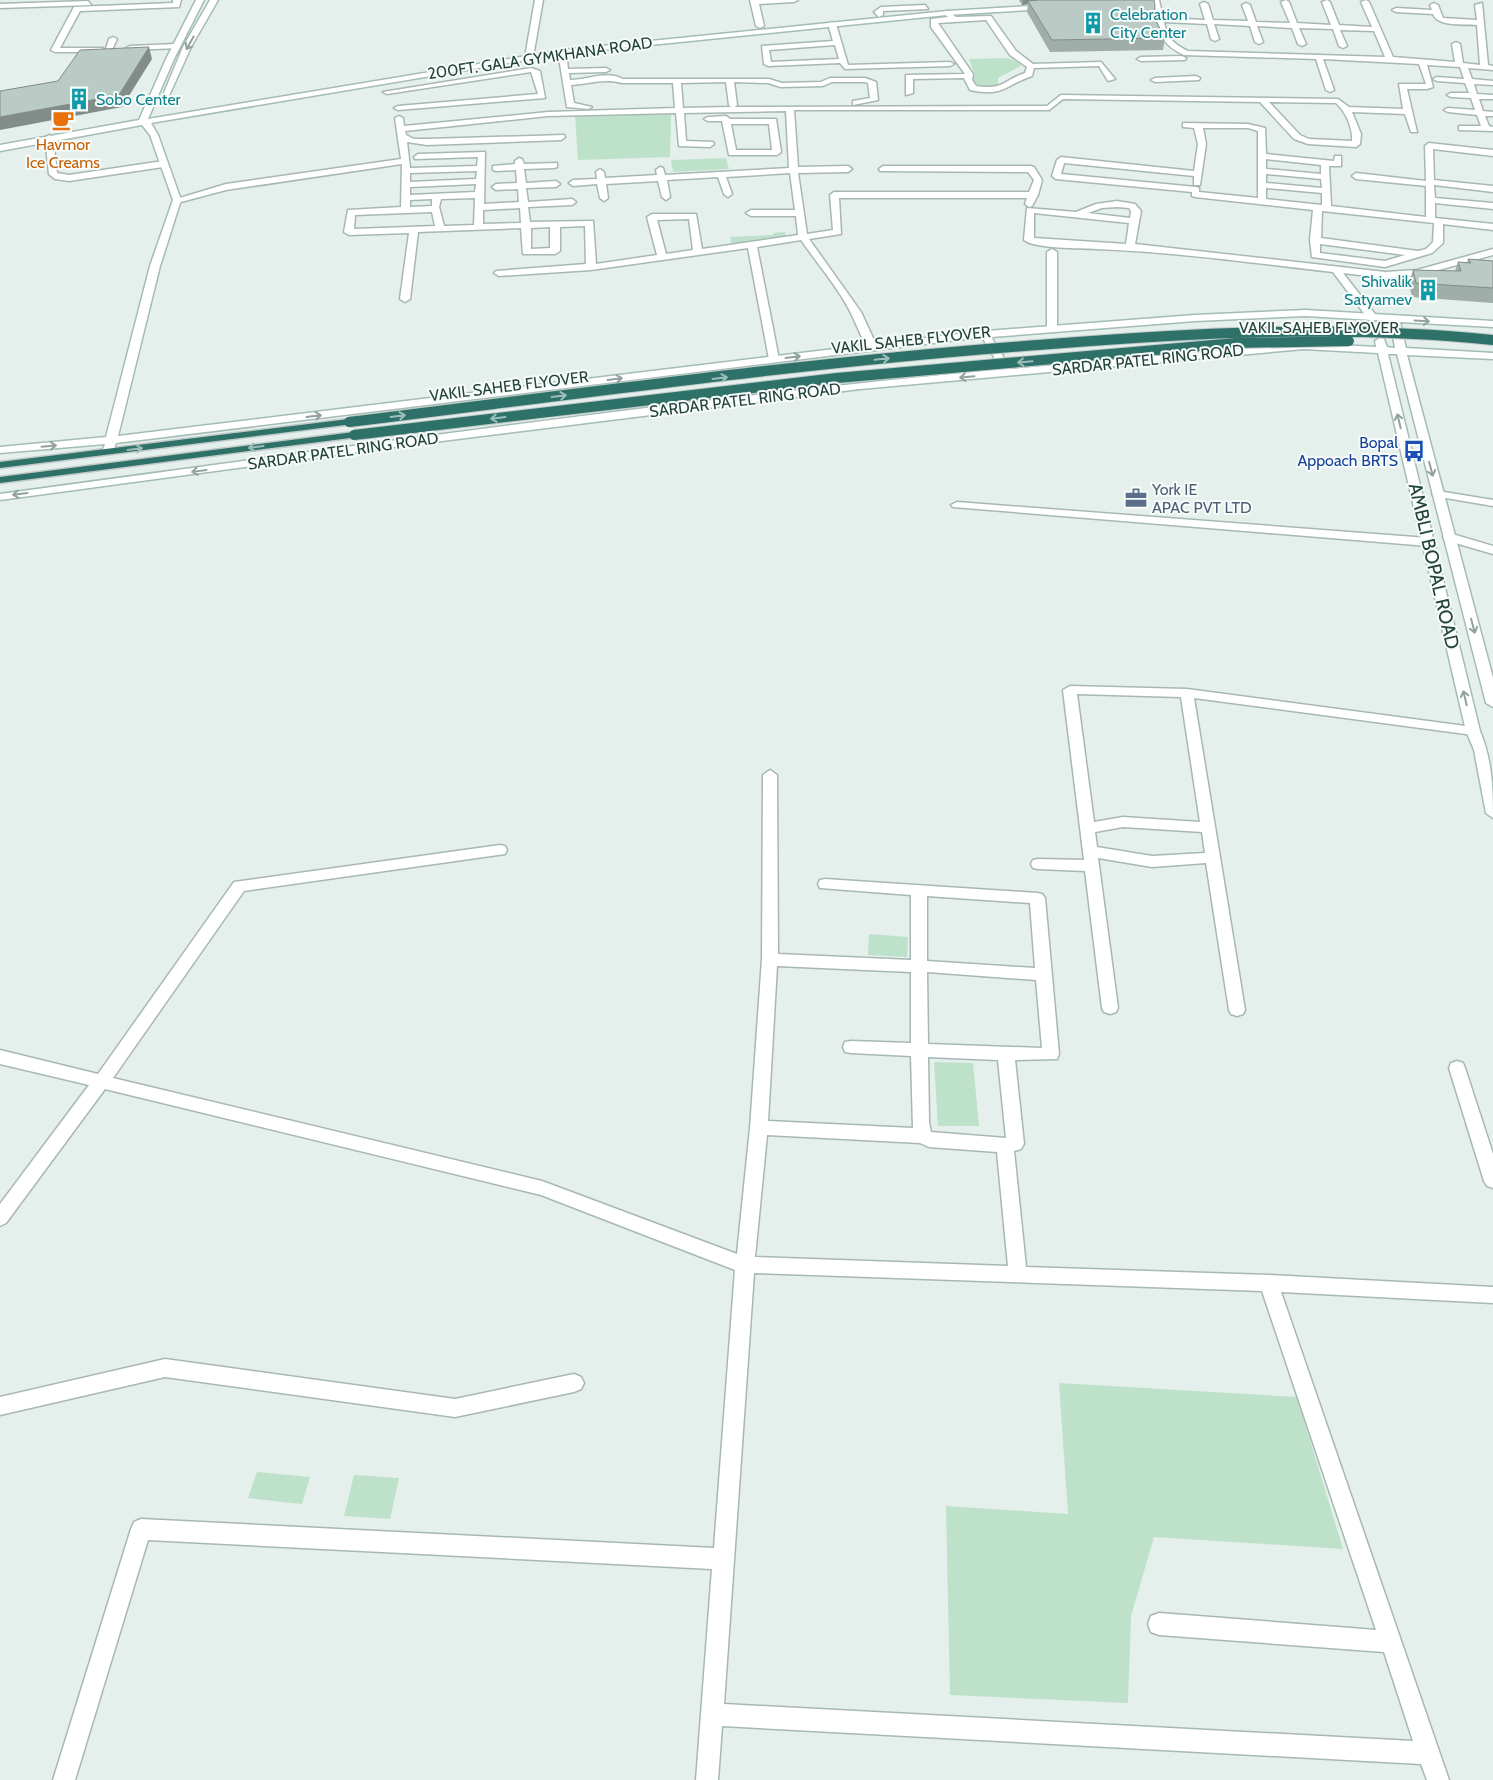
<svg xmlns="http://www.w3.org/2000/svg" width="1493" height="1780" viewBox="0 0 1493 1780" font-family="Cabin,sans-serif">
<rect width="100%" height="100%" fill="#e5efec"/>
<path fill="#bee1ca" d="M1007,58L1018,62L1021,66L998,78V86L991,88L976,86L971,79L975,75L969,59Z
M575,115H671L670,157L578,160Z
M726,158L729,169L673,172L671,160Z
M785,232L786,237L731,244L730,237L773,235V233Z
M869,934L908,937L907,957L868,955Z
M934,1062L973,1063L979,1126H938Z
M1059,1383L1297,1397L1343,1549L1154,1537L1131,1616L1128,1703L950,1695L946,1506L1068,1514Z
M257,1472L310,1477L302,1504L248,1498Z
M354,1475L399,1478L390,1519L344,1516Z"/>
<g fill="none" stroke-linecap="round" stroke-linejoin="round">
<g stroke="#a7b8b4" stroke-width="3">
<path id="street" d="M173,0H181L179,7L80,11L60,48H103V52H55L51,50L74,7L173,3Z
M535,0H543L533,57L529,59L525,57Z
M750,0H798L794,2L759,4L764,26L760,28L756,26Z
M1151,0H1159L1163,18L1205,20L1200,4L1204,2L1208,4L1213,20L1248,21L1242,5L1246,3L1250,5L1256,22L1290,23L1281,2L1286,0L1289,2L1297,23L1331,25L1322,2L1327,0L1330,2L1339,25L1372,27L1361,2L1366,0L1369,2L1393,57L1455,62L1452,44L1456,42L1460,44L1463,63L1480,65L1477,25C1465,24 1437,27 1433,14L1396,12L1392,10L1396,8L1432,10L1430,5L1434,3L1438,5L1443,18L1477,20L1475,5L1482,3L1488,65L1493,66V70L1468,68L1472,79L1493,81V85L1474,84L1477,94L1493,95V99H1479L1483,111L1493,112V116H1485L1489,126L1493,127V131L1459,130V126H1481L1477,115L1448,112L1444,110L1448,108L1475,110L1471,98L1451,97L1447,95L1451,93H1469L1465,83L1437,81L1433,79L1437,77L1464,79L1460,67L1427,65L1433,87L1427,89H1407L1417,132H1411L1405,114L1352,112L1361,134L1360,144L1356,147L1308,144L1294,139L1260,102L1063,99L1049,110H794L798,167L848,166L852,169L848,172L798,173L807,234L833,230L830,195L834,192H1029L1034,180L1028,172L880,171L879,169L883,166H1031L1034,167L1042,180L1038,195L1032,206L1029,207L1025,204L1027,198H839L841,234L809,239L861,312L873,338L880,347L875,350C864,347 860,332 855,322C843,293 819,266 801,240L757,247L779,359L774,362L769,359L748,248L591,270L499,276L494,273L496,271L586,264L585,226L560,227V251L555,254H523L521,228L418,232L410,299L405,302L400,299L409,233L349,235L344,232L348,210L401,207L402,164L226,190L177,203L173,200L226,184L401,159L395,118L399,116L403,118L404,126L548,112L675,108L673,83H622C604,78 589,84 571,85L574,103L592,107L588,109L567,107L558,52L562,50L566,52L568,69L606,68L610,70L606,72L569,73L570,80C588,80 606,70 623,79H769L782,83L821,82L830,78H865L876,82L878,100L853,105V101L870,98L868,83L865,82H832L823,86L781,87L768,83L734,82L737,105L735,107L1047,106L1061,95L1338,99L1349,107L1403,109L1399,84H1426L1419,64L1323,59L1334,90L1330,92L1326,90L1316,59L1184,55C1156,42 1159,27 1151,0ZM1164,22L1207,24L1211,39L1215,41L1219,39L1214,24L1250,26L1255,42L1259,44L1263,42L1257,26L1292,28L1298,44L1302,46L1306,44L1299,28L1333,29L1339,46L1343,48L1347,46L1340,30L1374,31L1385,57L1188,51C1174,44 1167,38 1164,22ZM726,82L729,105L731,107L683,108L681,83ZM1269,102L1336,103C1346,112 1353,128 1352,141L1309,139L1300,135ZM786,111L789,168L665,175L663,168L660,167L656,170L657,175L605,178L604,172L600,169L596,172L597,179L573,180L569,183L573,186L597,184L600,198L604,201L608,198L606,184L658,181L662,197L666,200L670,197L667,180L718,177L724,194L728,197L732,194L726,177L790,173L795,210H751L746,213L751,216H796L798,235L702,249L696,214H652L647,217L657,255L596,264L593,221L530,222L528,207L572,205L576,202L572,199L528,202L526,188L556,187L560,184L556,181L526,183L524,169L554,168L557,167V163L524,164L522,159L519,158L515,161V164L493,166V170L496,171L516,170L517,183L496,184L492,187L496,190L518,189L519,202L484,204L485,152L418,154L414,157L415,159L478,157L477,166L410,168L407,142L427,145L561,140L565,137L564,135L427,139H414L406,135L405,131L548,116L676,113L679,146L710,147L714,144L713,142L686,141L684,113ZM477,171L476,179L410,182V173ZM476,184L475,192L410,195V187ZM475,198L474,225L444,226L439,207L441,199ZM432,199V206L410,207V200ZM520,208L521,223L483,224V210ZM432,212L435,226L354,229L355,215ZM689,219L693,250L666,254L657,220ZM550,227V248L531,249V228Z
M88,1L91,5L0,8V4Z
M925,5L928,9L883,11V15L879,17L874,12L881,7Z
M947,11L956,17L991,16L1016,51L1033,64L1101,62L1115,79L1108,81L1099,66L1034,68L1032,76C1003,86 1005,97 970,90L964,78L913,79V93L906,95V75L965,74L931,27V19L948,17L943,13ZM986,20L1010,55L1027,67L1025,73C1001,81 1005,90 976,86L972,80L973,74L938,23Z
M832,22L836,24L848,65L950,62L954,64L950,66L845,69L840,63L768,66L764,64L762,46L833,41L828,24ZM835,45L839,59L771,62L769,50Z
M113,37L117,39L112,50L105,52L109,39Z
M176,44H179V48L130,50L126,48L130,46Z
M1182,56L1186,58L1185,60L1141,61L1137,59L1141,57Z
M531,68L540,71L545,98L398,110L394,108L398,106L538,94L531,72L387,94L383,92Z
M1196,76L1200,78L1199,80L1155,82L1151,80L1155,78Z
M726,116L730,119H776L781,152L777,155H729L722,121H708L704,119L708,117ZM731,124H769L772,150H736Z
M1183,123L1248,124L1265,128L1266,154L1334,161L1335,156H1341V166H1329L1331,206L1426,217V186L1356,179L1352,176L1356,173L1426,181L1425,146L1429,143L1493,150V156L1433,149L1434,180L1493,186V192L1434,185L1435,198L1493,203V209L1435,203V218L1493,224V230L1443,224V243L1432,253L1385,267L1312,257L1310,240L1313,210L1195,197L1192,196V192L1056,179L1052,176L1057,160L1061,157L1194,171L1198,144L1194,128L1183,127ZM1203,128H1248L1258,131V198L1199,192V188L1196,187L1061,174L1064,163L1194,176V185H1200L1206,144ZM1266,159L1321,165V174L1266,169ZM1266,174L1321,179L1322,188L1266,183ZM1266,188L1322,193V205L1266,199ZM1322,211L1434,223L1433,242L1426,249L1418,251L1321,238ZM1320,244L1405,255L1385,261L1320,253Z
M49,135L53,138L57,173L69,175L163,161L167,164L163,167L69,181L55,179L49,174L45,138Z
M1117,201L1135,204L1141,211L1135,244L1385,272L1417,270L1493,249V255L1417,276L1385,278L1343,273L1378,318L1373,321L1369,320L1333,272C1254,263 1175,252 1096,249C1081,248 1035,249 1024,240L1027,208L1076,212L1096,204ZM1117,207L1129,208L1131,211L1130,218L1088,213L1102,208ZM1034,213L1129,223L1126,244L1034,238Z
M1052,249L1057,252V329L1052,332L1047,329V252Z
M1438,491L1493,500V506L1434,496L1432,494Z
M957,502L1428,538L1434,542L1428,546L953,507L951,505Z
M1449,533L1493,546V554L1445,540L1443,537Z
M1070,686L1187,689L1473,727L1480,731L1473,735L1194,698L1245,1010L1243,1014L1237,1016L1231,1014L1229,1010L1206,863L1152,867L1098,858L1118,1008L1116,1012L1110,1014L1104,1012L1102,1008L1085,871L1038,869L1033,868L1031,864L1033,860L1038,859L1084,860L1063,690ZM1077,694L1181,697L1200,822L1123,817L1094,822ZM1123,827L1202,832L1205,853L1152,856L1097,847L1095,832Z
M770,770L777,775L778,954L911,960V895L820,888L818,884L820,880L825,879L1037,893L1042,894L1045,898L1059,1054L1057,1059L1015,1060L1024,1144L1021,1149L1014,1151L1026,1267L1269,1275L1493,1287V1303L1281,1292L1449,1780H1427L1421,1764L722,1726L718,1780H696L712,1569L148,1540L75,1780H53L131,1529L134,1522L141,1519L714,1548L735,1270L541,1195L105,1089L6,1223L0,1226V1204L89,1085L0,1064V1050L98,1074L234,882L500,845L505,846L507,850L505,854L244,891L113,1078L542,1181L737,1254L750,1128L762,959L763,775ZM927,896L1030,903L1035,968L927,961ZM777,966L911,972V1043L851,1041L845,1042L843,1047L845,1052L851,1053L911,1056L913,1128L768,1121ZM927,972L1036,980L1042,1048L928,1044ZM928,1057L998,1060L1006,1138L931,1132L929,1122ZM767,1135L920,1143L929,1147L997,1152L1008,1266L755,1257ZM754,1273L1262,1291L1376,1630L1159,1613L1151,1616L1148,1624L1151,1632L1159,1635L1384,1652L1413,1741L724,1704Z
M1457,1061L1463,1063L1465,1068L1493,1154V1188L1487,1186L1484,1181L1449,1068L1451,1063Z
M165,1359L455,1399L574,1374L581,1377L584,1383L581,1389L574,1392L455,1417L165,1377L0,1415V1397Z"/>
</g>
<g stroke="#a3bcb5" stroke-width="3">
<path id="secondary" d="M196,0H204L174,59L148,119L562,50L947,11L1062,4L1075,0H1087L1063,8L947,15L562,54L151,123L158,135L181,200L160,266L118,436L974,332L1195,315L1306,310L1493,321V327L1400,322L1406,348L1493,353V359L1407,355L1493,678V707L1486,703L1397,354H1388L1480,731C1492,760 1493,787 1493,818L1486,813L1474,750L1466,731L1378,353L1304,349L860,389L386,448L0,500V494C333,449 666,401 1001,369L982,337L974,338L116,443L113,451L109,452L103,449L105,444L0,453V447L106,437L150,266L173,200L150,135L142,125L0,151V145L139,120L166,59ZM1306,316L1390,321L1395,348L1387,347L1384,339L1380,338L1375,341L1376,347L1304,343L1011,369L991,337L1195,321Z
M210,0H218L191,47L168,98L161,100L183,47Z"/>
</g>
<g stroke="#c1cac9" stroke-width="3">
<path id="highway" d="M349,419L353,420V424L0,468V462Z
M354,432L359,435L358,437L0,483V477Z"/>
</g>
<use href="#street" fill="#fff" fill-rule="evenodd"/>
<use href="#secondary" fill="#fff" fill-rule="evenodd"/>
<use href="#highway" fill="#2d7169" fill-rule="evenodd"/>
<g stroke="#c1cac9" stroke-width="12" stroke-linecap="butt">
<path id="highway-bridge" d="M349,422C578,394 807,362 1038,345C1190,333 1341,324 1493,340
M354,435L837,378L1236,343L1349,341"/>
</g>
<use href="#highway-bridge" stroke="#2d7169" stroke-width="10"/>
</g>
<path fill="#a0aea9" d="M1019,0H1154V17L1165,38L1163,50L1050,52L1027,12L1028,4L1022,5Z
M1468,259L1493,261V303L1412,297L1409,283L1413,270L1455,271L1458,262L1467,263Z"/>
<path fill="#828d8a" d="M1023,0H1072L1028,1V4L1022,5Z
M149,47L152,59L122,107L0,130V117Z"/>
<path fill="#bacac5" stroke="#828d8a" d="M1039,0H1154L1155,6L1154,17L1165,38L1052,40L1028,1Z
M149,47L119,95L0,117V91L58,81L80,50Z
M1468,259L1493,261V288L1416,283L1413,270L1461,271L1458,262L1471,263Z"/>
<defs><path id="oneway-shaft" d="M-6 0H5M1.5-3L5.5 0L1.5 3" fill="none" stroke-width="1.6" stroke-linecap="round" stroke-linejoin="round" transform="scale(1.25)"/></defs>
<g stroke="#91a19e">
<use href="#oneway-shaft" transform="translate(190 43) rotate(119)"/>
<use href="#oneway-shaft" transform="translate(1422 321) rotate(3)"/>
<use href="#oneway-shaft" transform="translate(793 357) rotate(-7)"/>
<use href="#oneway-shaft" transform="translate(967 377) rotate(175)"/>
<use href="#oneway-shaft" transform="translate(615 379) rotate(-7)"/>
<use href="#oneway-shaft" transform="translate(314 416) rotate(-7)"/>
<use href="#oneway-shaft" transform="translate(1399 421) rotate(-103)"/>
<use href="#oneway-shaft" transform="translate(49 446) rotate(-5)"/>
<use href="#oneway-shaft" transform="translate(1431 469) rotate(75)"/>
<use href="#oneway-shaft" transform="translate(199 471) rotate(172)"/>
<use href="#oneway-shaft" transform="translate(20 494) rotate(173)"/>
<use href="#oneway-shaft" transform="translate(1473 626) rotate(75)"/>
<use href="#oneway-shaft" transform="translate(1465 698) rotate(-103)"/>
</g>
<g stroke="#9cbdb8">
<use href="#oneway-shaft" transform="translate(882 359) rotate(-6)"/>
<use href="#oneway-shaft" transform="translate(1025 362) rotate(175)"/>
<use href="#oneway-shaft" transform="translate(720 378) rotate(-7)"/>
<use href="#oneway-shaft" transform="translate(559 396) rotate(-7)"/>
<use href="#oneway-shaft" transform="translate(398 416) rotate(-7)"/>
<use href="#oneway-shaft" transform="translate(498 418) rotate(173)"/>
<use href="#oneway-shaft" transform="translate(256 447) rotate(173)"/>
<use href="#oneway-shaft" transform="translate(135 449) rotate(-7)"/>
</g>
<defs>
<g id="building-bare" transform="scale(1.725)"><path d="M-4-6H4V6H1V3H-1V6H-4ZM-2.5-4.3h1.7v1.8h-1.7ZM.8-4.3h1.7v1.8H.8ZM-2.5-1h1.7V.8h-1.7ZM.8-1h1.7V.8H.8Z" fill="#0f9aa8" stroke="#f7fbf9" stroke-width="2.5" paint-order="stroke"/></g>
<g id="cafe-bare" transform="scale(1.725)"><path d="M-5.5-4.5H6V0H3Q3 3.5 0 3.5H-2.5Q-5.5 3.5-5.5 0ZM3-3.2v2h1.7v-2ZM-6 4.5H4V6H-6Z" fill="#e8710a" stroke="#f7fbf9" stroke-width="2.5" paint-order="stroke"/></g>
<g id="bus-bare" transform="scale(1.725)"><path d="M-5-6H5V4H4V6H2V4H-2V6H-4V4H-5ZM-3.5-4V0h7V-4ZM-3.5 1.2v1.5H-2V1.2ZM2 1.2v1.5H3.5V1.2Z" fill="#1a4fb4" stroke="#f7fbf9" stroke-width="2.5" paint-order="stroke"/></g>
<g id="office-bare" transform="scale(1.725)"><path d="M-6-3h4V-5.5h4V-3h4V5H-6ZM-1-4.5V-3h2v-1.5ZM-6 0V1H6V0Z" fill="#5c6f8a" stroke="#f7fbf9" stroke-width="2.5" paint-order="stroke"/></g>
</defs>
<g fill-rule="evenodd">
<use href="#building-bare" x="1093" y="23"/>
<use href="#building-bare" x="79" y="99"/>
<use href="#cafe-bare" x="63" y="120"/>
<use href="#building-bare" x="1428" y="290"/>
<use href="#bus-bare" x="1414" y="451"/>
<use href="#office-bare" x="1136" y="498"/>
</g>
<g text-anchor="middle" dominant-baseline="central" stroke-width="4" stroke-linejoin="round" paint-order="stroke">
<g font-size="16" fill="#0d838f" stroke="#f7fbf9" text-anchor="start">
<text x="1110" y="14">Celebration<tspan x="1110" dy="18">City Center</tspan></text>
<text x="96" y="99">Sobo Center</text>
<text x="1412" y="281" text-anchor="end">Shivalik<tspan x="1412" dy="18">Satyamev</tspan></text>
</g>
<g font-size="16" fill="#23433d" stroke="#f7fbf9">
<text transform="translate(540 58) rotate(-8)">200FT. GALA GYMKHANA ROAD</text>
<text x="1319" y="327">VAKIL SAHEB FLYOVER</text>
<text transform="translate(911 340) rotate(-6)">VAKIL SAHEB FLYOVER</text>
<text transform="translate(1148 360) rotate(-6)">SARDAR PATEL RING ROAD</text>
<text transform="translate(509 386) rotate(-7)">VAKIL SAHEB FLYOVER</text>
<text transform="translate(745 400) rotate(-7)">SARDAR PATEL RING ROAD</text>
<text transform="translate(343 451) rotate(-8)">SARDAR PATEL RING ROAD</text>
</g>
<g font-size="16" fill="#c56008" stroke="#f7fbf9">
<text x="63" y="144">Havmor<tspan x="63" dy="18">Ice Creams</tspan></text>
</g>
<g font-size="16" fill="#164399" stroke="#f7fbf9" text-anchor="end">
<text x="1398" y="442">Bopal<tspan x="1398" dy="18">Appoach BRTS</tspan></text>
</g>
<g font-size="16" fill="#4e5e75" stroke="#f7fbf9" text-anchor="start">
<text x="1152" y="489">York IE<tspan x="1152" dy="18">APAC PVT LTD</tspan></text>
</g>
<g font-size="19" fill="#23433d" stroke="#f7fbf9">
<text transform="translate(1434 566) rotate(77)">AMBLI BOPAL ROAD</text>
</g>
</g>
</svg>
